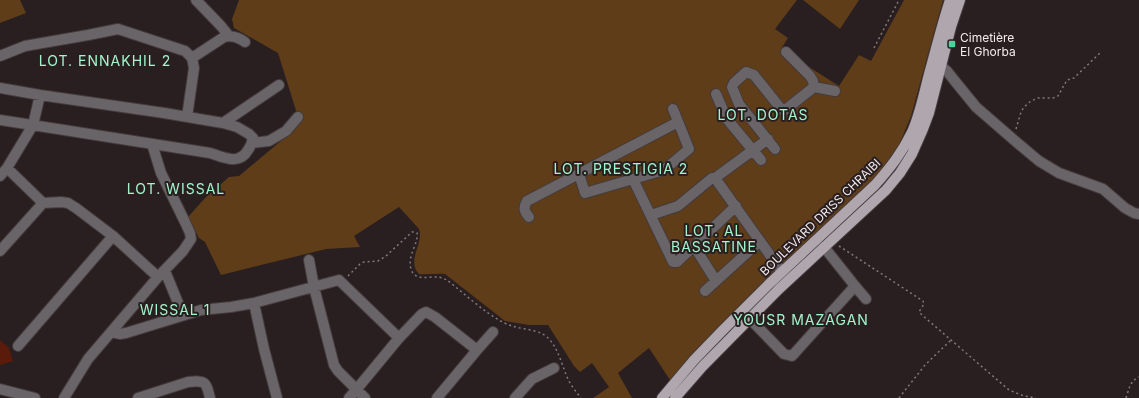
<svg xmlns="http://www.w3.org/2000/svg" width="1139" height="398" viewBox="0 0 1139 398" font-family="Inter,sans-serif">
<rect width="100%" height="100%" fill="#291e20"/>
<path fill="#5e3d18" d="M0,0H20L26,13L0,23Z
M239,0H797L775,29L788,38L781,49L839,86L859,55L871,61L904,0H943L911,116L899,145L882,173L712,334L670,380L649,348L618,373L632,398H593L609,387L592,363L580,372L574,366L548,325H529L505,321L445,274C436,273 428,275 419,274C406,261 424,244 419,229L399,207L354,236L360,247L326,249L221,275L205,242L199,238L188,217L205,198L229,177L239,176L282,140L298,117L278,53L234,28L232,19Z
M803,0H859L840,29Z"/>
<path fill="#5a1b0a" d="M0,340L9,348L13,361L0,365Z"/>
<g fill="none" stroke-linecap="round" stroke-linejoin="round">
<g stroke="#453b3d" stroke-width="12">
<path id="minor" d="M196,0L221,26L229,36
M786,52L810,76L813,81L814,87
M0,56L25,46L88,35L118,29L185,51L192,58L194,68L187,117
M192,58L224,37C232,35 238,37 245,42
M941,66L947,71L954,80L976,107L1014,140L1039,161L1059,173L1103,189L1125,208L1134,213L1139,214
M0,88L40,95L164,113L223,123L237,127L249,134L253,138C252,143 251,146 248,150C239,166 223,157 210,153L0,120
M716,94L727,119L761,160
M223,123L279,85
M252,143L269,141L286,131L298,117
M152,144L161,173L185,222L190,233L191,239L183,251L158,277
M775,149L739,104L732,87L734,83L746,72L754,75L782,110H785L814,87L835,91
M579,174L585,193L664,170L689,149L673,109
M0,176L7,168L33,125L40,95
M715,178L768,139
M633,179L673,262H677L736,206
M43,203L61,202L68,203L76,208L113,236L158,277L88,359L64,398
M651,215L678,206L712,178H715L782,272
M529,217C524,211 523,208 527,201L678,122
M694,246L716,281
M824,247L855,286L866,299
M0,251L43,203L7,168
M309,260L314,287L334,365L338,371L365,398
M165,271L183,315
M705,291L760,241
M254,303L264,349L277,398
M750,319L784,354L792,356L855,286
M111,332L120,334L126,333L201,310L231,307L254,303L339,280L399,338
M18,346L113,236
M0,389L35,398
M138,398L188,382C206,380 206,382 210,398
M349,398L356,390L399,338L422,314L426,312L435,317L477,350
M437,398L477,350L493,332
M515,398L532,379L554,368"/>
</g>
<g stroke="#453b3d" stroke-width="12">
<path id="major" d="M662,398L694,360L722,331L769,284L875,185C890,168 902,153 912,132C920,114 924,93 929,74C936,49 942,24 950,0
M675,398L702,367L779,289L886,190L900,173L912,154L923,129L929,113L951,27L960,0"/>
</g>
<path stroke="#83797b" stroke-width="1.5" stroke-dasharray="2 3" stroke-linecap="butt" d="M874,48L899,0
M1016,129L1021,112L1024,107L1031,101L1038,98H1053L1058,96L1067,80L1074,78L1101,52
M839,246L923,301L924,304L919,312L922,315L1009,390L1024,396L1036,398
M348,276L360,264L364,262L378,261L386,256L412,232H415L417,233C419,243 407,255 411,269C415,282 429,276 439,277C442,278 445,279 447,280C465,294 492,320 512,326C524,330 540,329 549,339C560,351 562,368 570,383C573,388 577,393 581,398
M899,398L925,365L951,340
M1126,398C1129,389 1130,381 1139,377"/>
<use href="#minor" stroke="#686467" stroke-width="10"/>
<use href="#major" stroke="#b0a6ae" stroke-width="10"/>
</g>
<rect fill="#4dd39a" stroke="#291e20" stroke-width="1.5" x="948" y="40" width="8" height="8" rx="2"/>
<g text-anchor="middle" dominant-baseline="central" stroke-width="4" stroke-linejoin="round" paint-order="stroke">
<g font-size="12" fill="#f4ebed" stroke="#291e20" text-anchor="start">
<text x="960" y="37">Cimetière<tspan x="960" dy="14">El Ghorba</tspan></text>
</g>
<g font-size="12" fill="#f4ebed" stroke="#291e20">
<text transform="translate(820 217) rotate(-44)">BOULEVARD DRISS CHRAIBI</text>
</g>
<g font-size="14" letter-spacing="1" fill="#a2f5cb" stroke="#291e20">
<text x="105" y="60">LOT. ENNAKHIL 2</text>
<text x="763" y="114">LOT. DOTAS</text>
<text x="621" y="168">LOT. PRESTIGIA 2</text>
<text x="176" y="188">LOT. WISSAL</text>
<text x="714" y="230">LOT. AL<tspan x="714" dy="16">BASSATINE</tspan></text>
<text x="175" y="309">WISSAL 1</text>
<text x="801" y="319">YOUSR MAZAGAN</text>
</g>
</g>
</svg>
